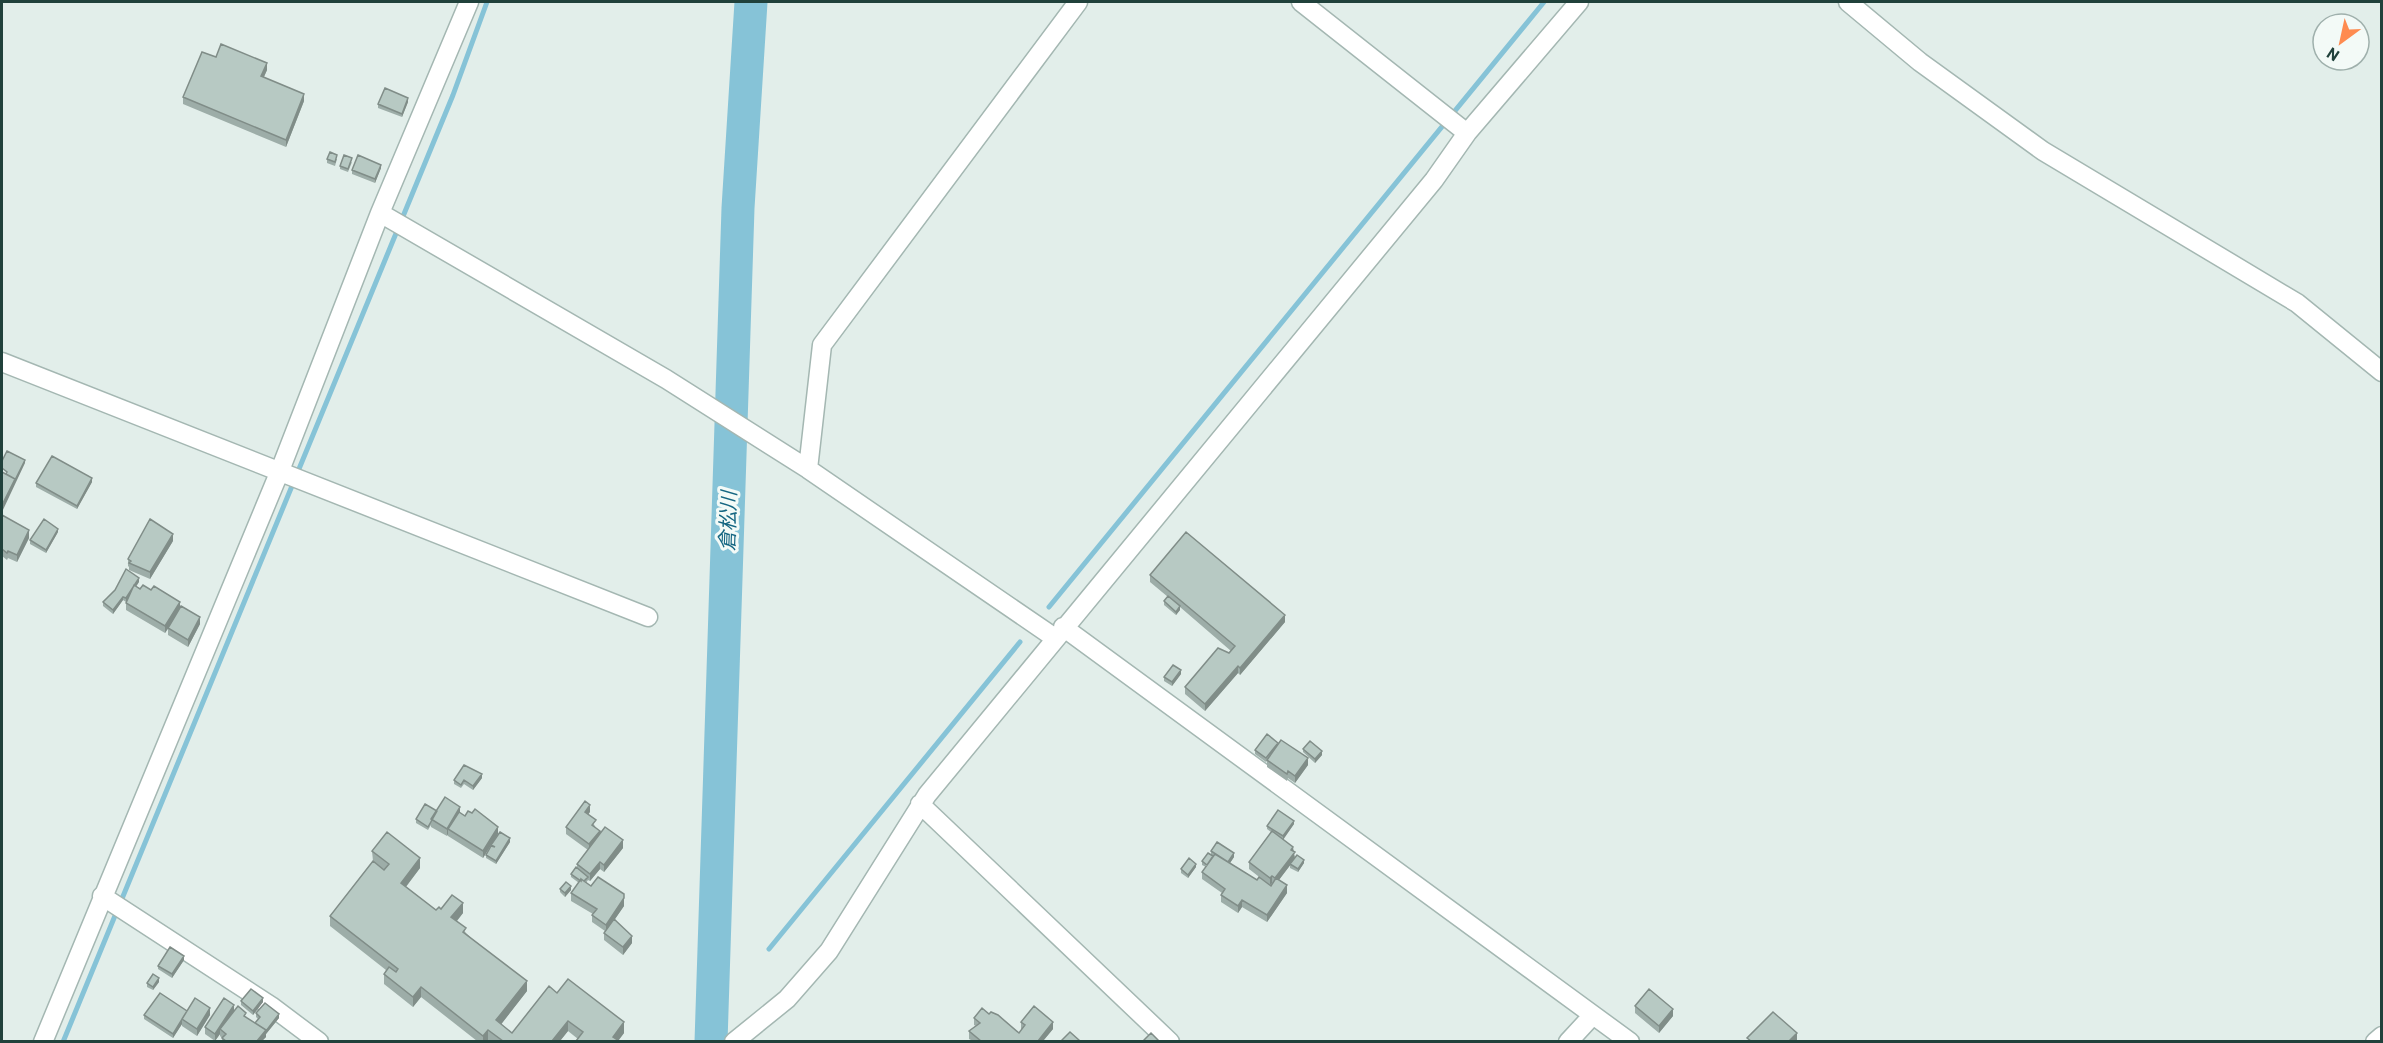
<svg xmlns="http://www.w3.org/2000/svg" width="2383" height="1043" viewBox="0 0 2383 1043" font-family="Barlow,'Noto Sans JP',sans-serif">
<rect width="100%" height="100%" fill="#e2eeea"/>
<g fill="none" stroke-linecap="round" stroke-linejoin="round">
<path stroke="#86c3d7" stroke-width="5" d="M1049,607L1544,2
M769,949L1020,642
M63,1042L453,95L487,2"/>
<path stroke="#86c3d7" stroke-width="33" d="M711,1042L738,208L751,2"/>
<g stroke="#a4b7b2" stroke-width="21">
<path id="street" d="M1301,2L1467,133
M1848,2L1920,62L2043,151L2297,303L2382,372
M380,213L666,379L808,469L1055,638
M2,362L648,617
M808,469L822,345L1078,2
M1063,627L1630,1042
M920,804L1170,1042
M102,896L271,1006L319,1042
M43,1042L279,473L380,213L469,2
M734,1042L787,999L829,951L927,795L1434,180L1467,133L1579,2
M1568,1042L1593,1015
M2375,1042L2382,1036"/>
</g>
<use href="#street" stroke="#fff" stroke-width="18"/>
</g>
<path fill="#9dada8" d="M216,57L267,70L264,77L304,101L286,147L183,104V97Z
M408,102L402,117L378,108V104Z
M327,159H337L335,166L327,163Z
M352,162L348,172L340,169V166Z
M381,168L375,183L352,174V170Z
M92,482L77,509L36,487V483Z
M2,515L29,538L17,562L8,558L7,560L2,556Z
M58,532L46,553L30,544V540Z
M173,541L150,579L129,570V567L128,566V559Z
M1150,575L1285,622L1240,675L1238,673L1205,711L1185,694V687L1231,651L1180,607V610L1176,615L1164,605V601L1168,597L1150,582Z
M139,582L136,586L180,607L200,624L188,647L168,635V629L165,633L126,610V602L123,600L113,614L103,606V602Z
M1181,674L1172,686L1164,681V677Z
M1303,749L1322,755L1315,763L1303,752Z
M1255,750L1308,765L1295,783L1288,778L1287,781L1267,767V761L1266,762L1255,754Z
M482,778L473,790L464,784L461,788L454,784V780Z
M437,811L460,813L498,834L483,858L448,836V834L447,836L431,827V825L428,830L416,823V819Z
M590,812L588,814L600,835L623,848L604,872L600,869L590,881L588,880L586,883L624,906L615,919L632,943L623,955L604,940V933L605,931L592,922V915L593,914L571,901V893L579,883L571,877V874L577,868V864L588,850L566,834V827Z
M1294,824L1283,839L1293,851L1295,858L1304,863L1298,872L1290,868V865L1279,880L1287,893L1267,922L1242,907L1238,913L1221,902V895L1222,893L1202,879V872L1206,867L1202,865V861L1211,854V851L1234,857L1230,863L1257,880L1267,883L1249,869V862L1271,832L1267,829V826Z
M510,842L496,864L486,858V855L491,845Z
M372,851L420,868L406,887L436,910L441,909L463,913L457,921L466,933L527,991L501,1024L512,1033L557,993L624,1033L618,1041L578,1039L568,1031L560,1041H477L421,997L413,1007L384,984V974L386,970L330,926V916L373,861Z
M1196,867L1188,878L1181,873V869Z
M560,889L571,890L565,897L560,892Z
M184,960L172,978L158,969V966Z
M159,982L153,990L147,987V983Z
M241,1001L263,1002L253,1015L241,1005Z
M1635,1006L1673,1016L1659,1033L1635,1013Z
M234,1010L255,1023L258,1019L256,1017V1013L279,1018L266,1034V1037L262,1041H222V1038L220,1036V1034L215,1041L205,1034V1027Z
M187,1011L210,1015L197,1036L182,1026V1024L173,1038L144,1019V1015Z
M989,1014L1019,1033L1021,1030V1022L1053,1029L1043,1041H973L969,1039V1031L976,1026L974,1025V1018Z"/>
<path fill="#808d88" d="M267,63V70L261,83V76Z
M304,94V101L286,147V140Z
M408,98V102L402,117V114Z
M381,165V168L375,183V179Z
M25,460V463L2,512V505Z
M92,478V482L77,509V506Z
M58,529V532L46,553V550Z
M29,530V538L17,562V555Z
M173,534V541L150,579V572Z
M139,578V582L126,602V598Z
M123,597V600L113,614V610Z
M180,602V609L165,633V626Z
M1180,606V610L1176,615V612Z
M1285,615V622L1240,675V668Z
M200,617V624L188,647V640Z
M1238,666V673L1205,711V704Z
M1181,670V674L1172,686V682Z
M1322,751V755L1315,763V759Z
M1308,758V765L1295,783V776Z
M482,774V778L473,790V786Z
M590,805V812L585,819V812Z
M460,807V814L448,829V834L447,836V829Z
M1294,821V824L1283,840V836Z
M498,827V834L483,858V851Z
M600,831V838L589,852V844Z
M510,838V842L496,864V861Z
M623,840V848L604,872V865Z
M1293,847L1295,859L1275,885V878Z
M1234,853V857L1228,866V863Z
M420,858V868L401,893V883Z
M1304,860V863L1298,872V869Z
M600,862V869L590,881V874Z
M1196,864V867L1188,878V875Z
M1272,876V883L1270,885V878Z
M1287,885V893L1267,922V915Z
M571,886V890L565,897V893Z
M624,898V906L606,932V925Z
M1242,900V907L1238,913V906Z
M463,903V913L451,928V917Z
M632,936V943L623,955V947Z
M184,956V960L172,978V974Z
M159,978V982L153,990V987Z
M527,981V991L496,1031V1020Z
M421,987V997L413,1007V997Z
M263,998V1002L253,1015V1011Z
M234,1005V1012L220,1029V1034L215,1041V1034Z
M210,1008V1015L197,1036V1029Z
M1673,1009V1016L1659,1033V1026Z
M279,1014V1018L266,1034V1037L262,1041H257Z
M182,1020V1024L173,1038V1034Z
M568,1021V1031L560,1041H552Z
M624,1022V1033L618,1041L613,1037Z
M1053,1022V1029L1043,1041H1038Z
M488,1030V1041H483V1036Z
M1797,1033V1040L1795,1041H1789Z"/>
<path fill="#b7c9c3" stroke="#808d88" stroke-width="1.5" d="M221,44L267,63L261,76L304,94L286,140L183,97L202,52L216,57Z
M385,88L408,98L402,114L378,104Z
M330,152L337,155L335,162L327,159Z
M344,155L352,158L348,169L340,166Z
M358,155L381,165L375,179L352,170Z
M7,451L25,460L15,480V479L6,474L7,472L2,468V461Z
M52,456L92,478L77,506L36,483Z
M2,472L15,479L2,505Z
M2,515L29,530L17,555L8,551L7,553L2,549Z
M44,519L58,529L46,550L30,540Z
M150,519L173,534L150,572L129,563L131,561L128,559Z
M1186,532L1285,615L1240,668L1238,666L1205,704L1185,687L1218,648L1229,653L1235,646L1150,575Z
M126,569L139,578L126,598L123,597L113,610L103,602L115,590Z
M134,585L140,589L143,585L151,590L154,586L180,602L165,626L126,603Z
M1168,596L1180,606L1176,612L1164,601Z
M181,606L200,617L188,640L168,628Z
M1173,665L1181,670L1172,682L1164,677Z
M1267,734L1278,743L1266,758L1255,750Z
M1281,740L1308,758L1295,776L1288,771L1287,774L1267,760Z
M1310,741L1322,751L1315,759L1303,749Z
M464,765L482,774L473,786L464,780L461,785L454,780Z
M445,797L460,807L447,829L431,819Z
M585,801L590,805L585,812L596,820L592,825L600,831L589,844L566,827Z
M425,804L437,811L428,827L416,819Z
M475,809L498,827L483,851L448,829L459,812L465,816L468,811L472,813Z
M1278,810L1294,821L1283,836L1267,826Z
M605,827L623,840L604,865L600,862L590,874L577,864Z
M1272,831L1293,847L1291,850L1295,852L1275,878L1272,876L1270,878L1249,862Z
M387,832L420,858L401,883L436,910L439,907L441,909L452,895L463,903L451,917L466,928L463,932L527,981L496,1020L512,1033L549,986L557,993L568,979L624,1022L613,1037L619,1041H576L583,1032L568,1021L552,1041H503L488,1030L483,1036L421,987L413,997L384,974L389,967L396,972L398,969L330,916L373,861L384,870L389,864L372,851Z
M500,832L510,838L496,861L486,855L491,846L495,847L491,845Z
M1217,842L1234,853L1228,862L1211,851Z
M1208,853L1213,856L1207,865L1202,861Z
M1215,854L1257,880L1259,877L1271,886L1276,878L1287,885L1267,915L1242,900L1238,906L1221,895L1225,889L1202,872Z
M1297,855L1304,860L1298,869L1290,864Z
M1189,858L1196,864L1188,875L1181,869Z
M576,867L588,877L584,881L581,879V881L571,874Z
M598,877L624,894V898L606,925L592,915L597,909L571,893L581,879L591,886Z
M566,882L571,886L565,893L560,889Z
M614,919L632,936L623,947L604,933Z
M170,947L184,956L172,974L158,966Z
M153,974L159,978L153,987L147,983Z
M251,989L263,998L253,1011L241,1001Z
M1649,989L1673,1009L1659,1026L1635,1006Z
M160,993L187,1011L173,1034L144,1015Z
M195,998L210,1008L197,1029L182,1019Z
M224,998L234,1005L215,1034L205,1027Z
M265,1003L279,1014L266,1031V1030L255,1023L260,1017L256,1013Z
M238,1006L246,1013L244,1016L266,1030L257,1041H226L222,1038L226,1034L220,1029Z
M1034,1006L1053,1022L1038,1041H981L969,1031L980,1023L974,1018L982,1008L989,1014L991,1012L998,1015L1019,1033L1025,1025L1021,1022Z
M1773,1012L1797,1033L1789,1041H1751L1747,1038Z
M1070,1032L1080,1041H1064L1062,1040Z
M1151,1033L1159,1041H1143Z"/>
<g text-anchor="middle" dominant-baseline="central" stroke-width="6" stroke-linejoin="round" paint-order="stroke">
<g font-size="20" font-style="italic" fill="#156682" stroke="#f3faf7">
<text transform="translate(727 521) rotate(-88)">倉松川</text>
</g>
</g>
<rect width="2383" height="1043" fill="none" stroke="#20413b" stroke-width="6"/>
<g transform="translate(2341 42) rotate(213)"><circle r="28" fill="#f3faf7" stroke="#9fb0ac" stroke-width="1.5"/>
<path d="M0-4.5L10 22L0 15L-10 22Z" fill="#fe8b50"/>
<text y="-9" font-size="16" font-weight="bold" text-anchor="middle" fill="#20413b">N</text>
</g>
</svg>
